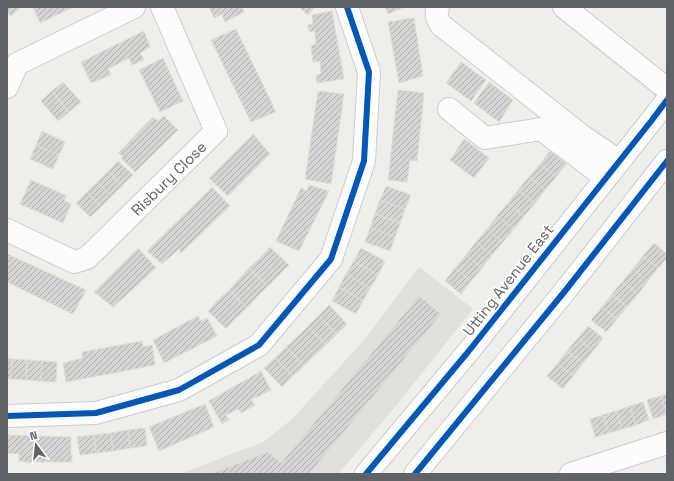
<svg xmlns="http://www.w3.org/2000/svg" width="674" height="481" viewBox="0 0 674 481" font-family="'Space Grotesk',sans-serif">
<defs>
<pattern id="building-hatch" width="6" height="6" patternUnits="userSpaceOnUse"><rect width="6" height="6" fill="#d6d5d3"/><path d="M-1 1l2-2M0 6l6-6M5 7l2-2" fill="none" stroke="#b1b0af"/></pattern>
</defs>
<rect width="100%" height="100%" fill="#efeeea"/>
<path fill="#e2e0da" d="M419,267L473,309L395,407L338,474H180L263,442L292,419L364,340Z"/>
<path fill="url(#building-hatch)" stroke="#deddd9" d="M7,7H21L11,16L7,12Z
M33,7H73L40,23Z
M209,7H242L244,12L225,22L222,14L214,18Z
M299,7H315L308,15Z
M385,7H405L388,14Z
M332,11L344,79L317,83L316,75L321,74L320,61L313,62L311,46L316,44L315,31L309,32L308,25L313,24L312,15Z
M414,18L423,76L399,83L388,22Z
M236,29L276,112L251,122L211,40Z
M144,31L150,47L140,53L144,60L132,65L129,58L108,69L111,75L91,83L81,62Z
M163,58L183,101L160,112L139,70Z
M461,62L486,80L471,101L446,83Z
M63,82L81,102L69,112L52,91Z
M489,82L513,100L499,122L474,103Z
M398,90L424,93L417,161L410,160L407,182L388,180Z
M52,91L69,112L58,121L41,101Z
M318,91L344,94L331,184L305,179Z
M164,116L178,130L135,172L121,158L123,156L118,153L153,117L158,121Z
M42,131L65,142L59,155L36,145Z
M253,134L270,154L228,196L209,178Z
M464,139L489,158L474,178L450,160Z
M36,145L59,155L53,169L30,159Z
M550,151L566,164L556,177L540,164Z
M118,161L133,175L122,186L108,171Z
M540,164L556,177L545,190L529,177Z
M108,171L122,186L112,196L97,182Z
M529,177L545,190L535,203L518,190Z
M31,180L67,196L64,200L71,204L63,223L20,204Z
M97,182L112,196L101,207L87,192Z
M309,185L329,191L299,251L276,241L301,188L307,191Z
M386,186L411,195L405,209L380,200Z
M212,187L230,206L181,253L179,249L162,264L147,251Z
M518,190L535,203L524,216L508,203Z
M87,192L101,207L90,217L76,203Z
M380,200L405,209L400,223L375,214Z
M508,203L524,216L514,229L497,216Z
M375,214L400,223L395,237L370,228Z
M497,216L514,229L503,242L487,229Z
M370,228L395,237L390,251L365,242Z
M487,229L503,242L492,255L476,242Z
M476,242L492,255L482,268L466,255Z
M654,243L667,254V258L658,268L643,256Z
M270,247L289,265L278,276L260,258Z
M138,248L156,268L113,307L94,292Z
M361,248L385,261L378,275L354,261Z
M7,254L86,290L73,314L7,282Z
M466,255L482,268L471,281L455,268Z
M643,256L658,268L648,281L633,269Z
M260,258L278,276L268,286L249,268Z
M354,261L378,275L370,288L346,274Z
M249,268L268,286L257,297L239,279Z
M455,268L471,281L461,294L445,281Z
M633,269L648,281L638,294L622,282Z
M346,274L370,288L363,301L339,287Z
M239,279L257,297L247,308L229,290Z
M622,282L638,294L627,307L612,294Z
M339,287L363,301L356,314L332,301Z
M229,290L247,308L236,318L218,300Z
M612,294L627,307L617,319L602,307Z
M419,296L441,314L309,474H211L268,452L281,463Z
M218,300L236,318L226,329L208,311Z
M329,305L347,324L337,334L318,316Z
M602,307L617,319L606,332L591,320Z
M198,316L201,321L207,318L217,336L164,363L153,340Z
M318,316L337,334L326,345L308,326Z
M308,326L326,345L315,355L297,337Z
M588,326L603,338L593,351L578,338Z
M297,337L315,355L304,366L286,347Z
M578,338L593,351L583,363L567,351Z
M142,341L143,347L152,345L155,365L66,382L63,363L83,358L82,352Z
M286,347L304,366L293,376L275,358Z
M567,351L583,363L573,376L557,364Z
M7,358L12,359L11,379H7Z
M275,358L293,376L282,387L264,368Z
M12,359L27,360L26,380L11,379Z
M27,360L42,361L41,381L26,380Z
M42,361L57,362L56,382L41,381Z
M557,364L573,376L563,389L547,376Z
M261,371L271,390L251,400L255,405L241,413L238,409L226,415L229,420L222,424L209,401Z
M667,394V414L661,396Z
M661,396L667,414L653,419L647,400Z
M643,402L649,420L636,425L630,406Z
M205,404L214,427L159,451L149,427Z
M630,406L636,425L622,429L616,411Z
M616,411L622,429L609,433L603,415Z
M603,415L609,433L595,437L590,419Z
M145,428L147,446L130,448L128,430Z
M128,430L130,448L113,451L111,433Z
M111,433L113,451L96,453L94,435Z
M7,435L71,437V454L72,455V462H36L37,453L34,454L33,463L19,461V454L7,453Z
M94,435L96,453L80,455L77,437Z"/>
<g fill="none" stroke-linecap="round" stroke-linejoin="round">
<g stroke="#cbcccc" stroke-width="24">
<g id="minor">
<path d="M438,7C435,15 437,18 441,25L582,136L619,161"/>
<path d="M564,7L667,89"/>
<path d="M7,87L17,64L134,7"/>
<path d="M449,109L485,138L541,129L606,178"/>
<path id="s1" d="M7,230L74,262L87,258L216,131L162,7"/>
<path d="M7,416L96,413L179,390L259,345L331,259L364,161L369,72L347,7"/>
<path d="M366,474L468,352L652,120L667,100"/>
<path d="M415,474L565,291L667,161"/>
<path d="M571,474L667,443"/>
</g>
</g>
<use href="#minor" stroke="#fdfcfc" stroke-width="22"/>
<g stroke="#fff" stroke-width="8">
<path id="cycleway" d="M7,416L96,413L179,390L259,345L331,259L364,161L369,72L347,7
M366,474L468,352L652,120L667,100
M415,474L565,291L667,161"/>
</g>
<use href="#cycleway" stroke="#0057b8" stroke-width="6"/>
</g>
<g text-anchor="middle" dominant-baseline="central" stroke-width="3.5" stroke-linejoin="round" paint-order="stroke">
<g font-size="15" fill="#5f6368" stroke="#fff">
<text stroke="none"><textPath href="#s1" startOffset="202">Risbury Close</textPath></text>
<text transform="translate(508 280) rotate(-52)">Utting Avenue East</text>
</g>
</g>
<rect width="674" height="481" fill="none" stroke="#5f6368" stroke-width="16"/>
<g transform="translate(36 445) rotate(345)" stroke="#ffffff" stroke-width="3" paint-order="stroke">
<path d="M0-3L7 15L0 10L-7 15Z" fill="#5f6368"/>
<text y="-6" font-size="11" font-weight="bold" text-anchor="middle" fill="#5f6368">N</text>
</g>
</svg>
